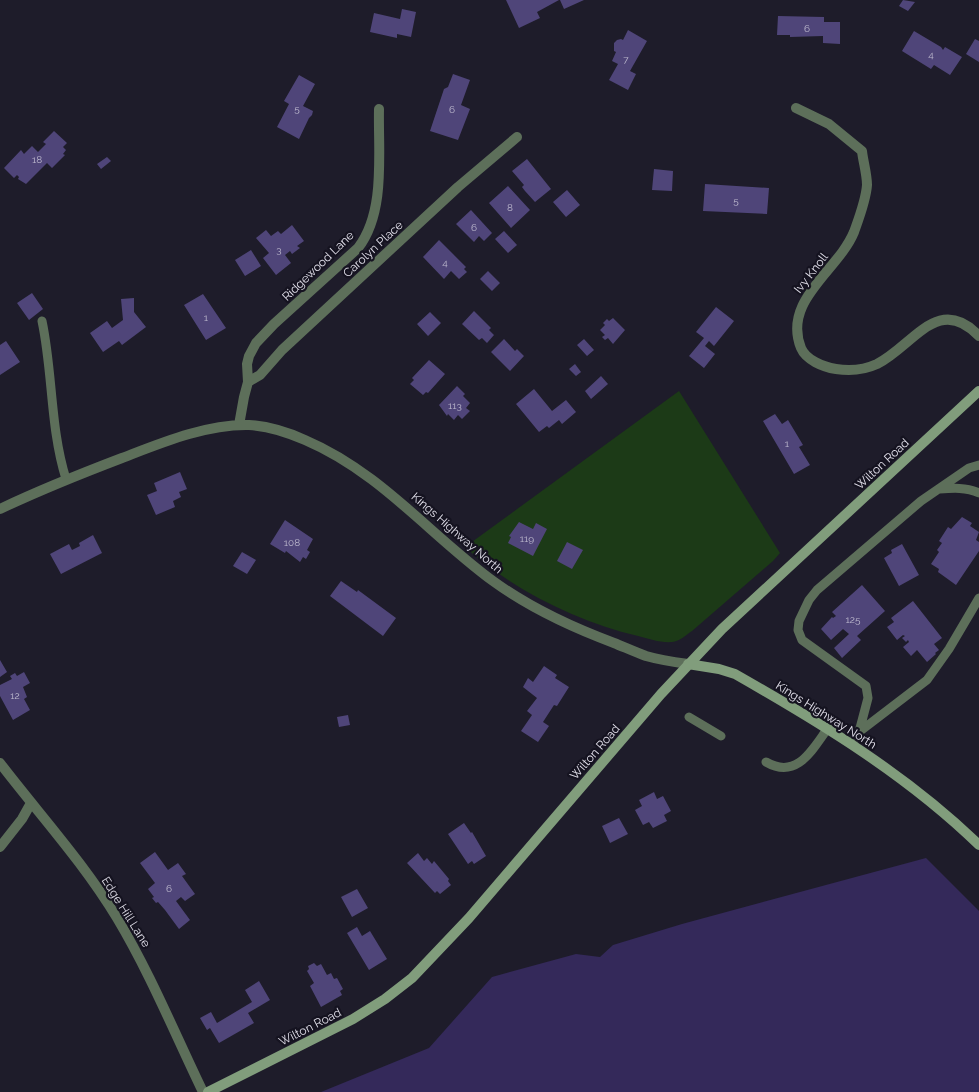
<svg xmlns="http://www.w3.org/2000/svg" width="979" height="1092" viewBox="0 0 979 1092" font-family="Raleway,sans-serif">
<rect width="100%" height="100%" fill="#1e1c2a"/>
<path fill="#1c3a17" d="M679,391L780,553L773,561L692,631C686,635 680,641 672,642C661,643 649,639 638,636C576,621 513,590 465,547Z"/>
<path fill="#34295a" d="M926,858L979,911V1092H321L429,1048L492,977L576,954L600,957L613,945L682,924Z"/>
<path fill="#4f4579" d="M506,0H559L537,12L540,18L519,28Z
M560,0H584L564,9Z
M903,0L915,2L908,11L899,6Z
M402,9L416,12L411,37L397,34V38L370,32L374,13L400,19Z
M778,16L824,17V22H840V44L823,43V36L790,37V35H777Z
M628,30L647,41L630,71L636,74L628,90L609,80L618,64L612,61L616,52L614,51V43L617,40L621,39L623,40Z
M914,31L941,47L943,50L945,47L962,57L950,75L934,65L931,69L902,51Z
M975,39L979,41V62L966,54Z
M453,74L470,80L461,105L470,109L458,140L430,131L444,89L448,87Z
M299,75L315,84L303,106L313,111L312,115L309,118L299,139L277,127L289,104L284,101Z
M54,131L67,143L63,147L66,150L63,154L65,155L52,168L47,163L26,184L18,179L19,177L17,175L14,178L4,168L21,150L24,154L32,146L38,152L46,144L43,142Z
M107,157L111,161L101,169L97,164Z
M527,159L551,189L535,202L525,191L522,187L524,185L512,171Z
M654,169L673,171L672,191L652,190Z
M705,184L769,188L767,214L703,211Z
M508,186L530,210L511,228L489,203Z
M567,190L580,205L566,217L553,202Z
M471,210L492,233L484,241L479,236L474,242L456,224Z
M292,225L304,241L297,246L300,248L292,254L290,251L285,255L291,263L276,275L263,258L269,253L256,238L266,230L271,236L278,231L281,234Z
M504,231L517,245L508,253L495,239Z
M439,240L466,267L464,269L467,272L459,279L451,271L444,279L423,257Z
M251,250L261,266L245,276L235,260Z
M488,271L500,283L492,291L480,279Z
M32,293L43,309L29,320L17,303Z
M203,294L226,328L206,340L184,305Z
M134,298V312L146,327L122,345L119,341L103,352L90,333L107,321L112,328L123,320L121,299Z
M716,307L734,321L714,346L709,341L705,346L715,354L704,368L689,356L704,338L696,332Z
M474,311L491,328L489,330L494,335L487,343L482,338L479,340L462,324Z
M430,312L441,323L428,336L417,324Z
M613,318L625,330L613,344L608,338L605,340L602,337L605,335L600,330L605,325L603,323L607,319L609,321Z
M504,339L515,351L517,349L524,356L510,371L491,352Z
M584,339L594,350L587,356L577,345Z
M6,341L20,362L0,375V345Z
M429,360L445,374L428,393L426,392L423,395L410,384L414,380L412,378Z
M575,364L581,372L576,376L569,369Z
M601,376L608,384L591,399L585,391Z
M457,386L465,394L463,396L470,403L466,408L470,411L462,419L458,415L454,420L448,414L447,416L439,405Z
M534,389L552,411L566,400L576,412L562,424L559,420L549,428L547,426L539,432L516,404Z
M775,414L782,424L788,420L803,445L799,447L810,465L794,474L763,421Z
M180,472L187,489L179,492L181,497L173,501L175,507L156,515L147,495L157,491L154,483Z
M962,517L972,523L970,526L979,532L976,540L979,542V551L956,585L938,572L939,569L931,564L939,552L937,550L942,543L939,541L948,527L951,529Z
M285,520L313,539L307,550L310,552L306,559L303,557L300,562L286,551L285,553L270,544Z
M519,522L533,529L536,523L547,529L533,556L508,543L511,537L509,536Z
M93,535L102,553L61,574L50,554L69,544L72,550L80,546L79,543Z
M567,542L583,550L572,569L557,561Z
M902,544L919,575L899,586L884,558L892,553L891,550Z
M242,552L256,560L247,574L233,566Z
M341,581L357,592L358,590L396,618L383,636L330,596Z
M862,585L885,611L857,636L861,640L842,658L834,648L849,634L843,629L831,640L821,629L832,617L833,618L836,616L832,612Z
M913,601L942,638L934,644L939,650L935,653L936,654L927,662L917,650L911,656L903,647L909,642L908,640L906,642L902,638L905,636L903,635L897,640L887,627L894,622L891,618Z
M0,660L7,672L0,677Z
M544,666L557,675L555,678L569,687L557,706L554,705L543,722L549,726L538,742L521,731L532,715L527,711L537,698L523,687L528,678L533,682Z
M24,672L30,683L23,687L27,697L24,699L30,710L13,720L0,696V685L12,679L10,676L15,673L17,676Z
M348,715L350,725L339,727L337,717Z
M654,792L657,799L663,796L671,811L664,815L667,821L653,828L649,822L643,825L635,810L642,806L639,800Z
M619,818L628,834L610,843L602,826Z
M464,823L471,833L472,832L486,856L474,864L472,861L468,864L448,834Z
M155,852L168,870L178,863L186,874L182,876L195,894L185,901L181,897L176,901L190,920L179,929L165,910L158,902L156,903L152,898L154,897L148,889L155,883L140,863Z
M418,853L424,861L427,858L432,864L434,861L449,879L448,881L451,885L440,894L437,891L435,893L407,863Z
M357,889L368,908L352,917L341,897Z
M357,927L362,936L370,931L387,959L369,970L347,933Z
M314,963L317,966L321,964L327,975L331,973L334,979L337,978L343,989L340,991L342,995L321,1007L310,986L314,983L307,971L309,969L308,966Z
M259,981L270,1000L248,1013L254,1023L219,1043L210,1028L207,1030L200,1018L211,1012L217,1023L252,1002L245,990Z"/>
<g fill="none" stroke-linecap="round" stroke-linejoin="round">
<path stroke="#5d6f5a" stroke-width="9" d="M42,321C53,373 50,428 66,479
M939,489C953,488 966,487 979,493
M689,717L721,736
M859,732L927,680L949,649L979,598
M851,744L859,732L868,698L866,686L802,640L798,630L799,621L809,600L817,590L921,501L969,468L979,465
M766,762C797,780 812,750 828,728"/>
<path stroke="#5d6f5a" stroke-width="10" d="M796,108L829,124L862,151C863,161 867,174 867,185C866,200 859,218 854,232C838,271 782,300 801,348C806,360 823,367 836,369C849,371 864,370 877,364C913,346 938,293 979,336
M248,382L260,375L282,350L458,187L517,137
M239,425L244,397L248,382L247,364L249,356L256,343L274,324L358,248C386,212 378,153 379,109
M0,509C40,490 80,474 122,458C161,443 206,424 249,425C268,426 287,432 305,440C380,472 429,534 493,581C530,608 571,627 614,643C624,647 635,652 646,656C660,660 674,662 688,664
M0,763C39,814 84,863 117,918C150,973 175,1034 203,1092
M0,847L22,819L31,803"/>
<path stroke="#819d7c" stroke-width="10" d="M688,664L719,669L735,674C821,723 907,775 979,845
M208,1092L353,1019L385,999L412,978L469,918L661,694L722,629L979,391"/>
</g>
<g text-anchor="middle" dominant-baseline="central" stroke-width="4.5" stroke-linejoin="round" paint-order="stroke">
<g font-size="10" fill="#bdb9ce">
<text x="807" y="28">6</text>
<text x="931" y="54">4</text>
<text x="626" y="59">7</text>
<text x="297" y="108">5</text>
<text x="452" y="109">6</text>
<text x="37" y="159">18</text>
<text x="736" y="200">5</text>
<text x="510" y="207">8</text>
<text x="474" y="227">6</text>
<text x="279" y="249">3</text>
<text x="445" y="262">4</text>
<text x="206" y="317">1</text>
<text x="455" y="405">113</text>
<text x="787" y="443">1</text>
<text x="527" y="538">119</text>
<text x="292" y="542">108</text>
<text x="853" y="619">125</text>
<text x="15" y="695">12</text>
<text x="169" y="888">6</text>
</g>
<g font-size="12" fill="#e2e0eb" stroke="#151320">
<text transform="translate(373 249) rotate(-43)">Carolyn Place</text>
<text transform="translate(318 266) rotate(-44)">Ridgewood Lane</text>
<text transform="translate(811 273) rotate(-52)">Ivy Knoll</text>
<text transform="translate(882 464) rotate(-43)">Wilton Road</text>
<text transform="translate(457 533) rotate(41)">Kings Highway North</text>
<text transform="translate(826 715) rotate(32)">Kings Highway North</text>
<text transform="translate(595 752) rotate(-49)">Wilton Road</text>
<text transform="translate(126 912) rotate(58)">Edge Hill Lane</text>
<text transform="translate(310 1027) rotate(-27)">Wilton Road</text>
</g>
</g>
</svg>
